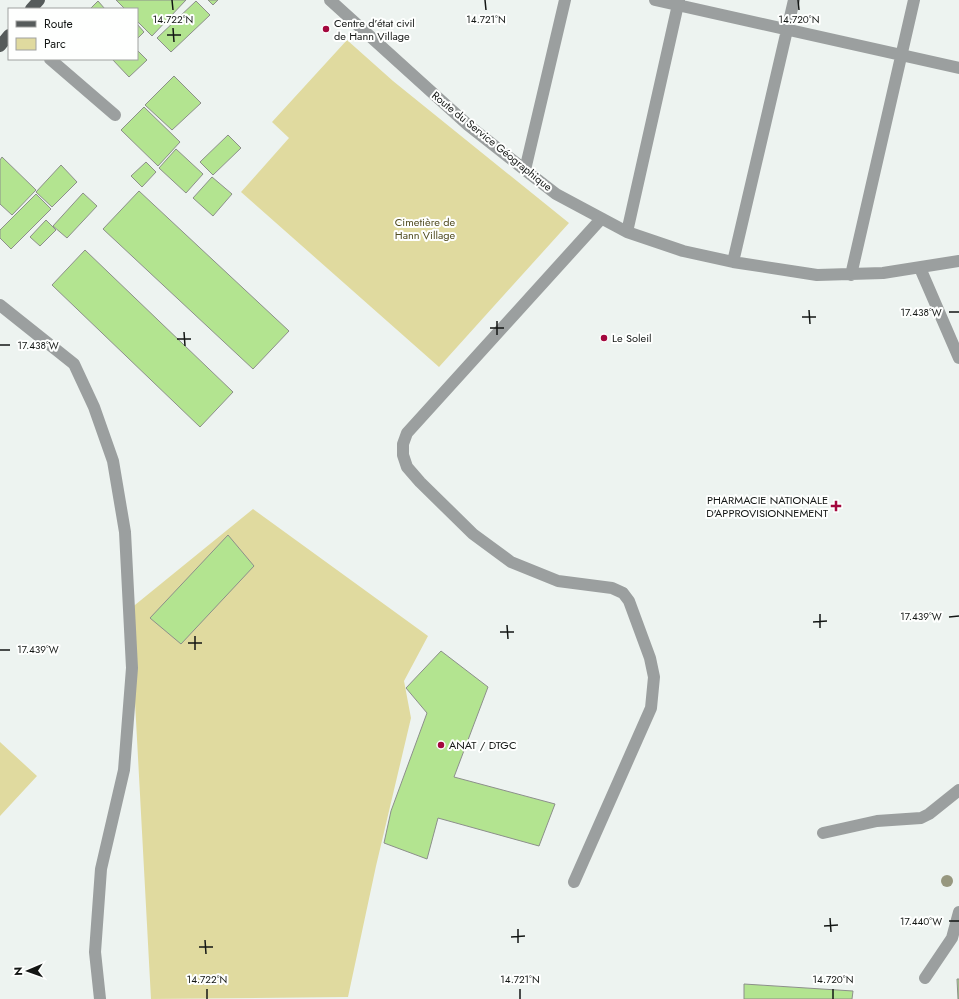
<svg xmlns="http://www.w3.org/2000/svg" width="959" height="999" viewBox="0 0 959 999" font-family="Jost,sans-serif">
<rect width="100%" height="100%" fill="#edf3f0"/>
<path fill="#e0da9f" d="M347,40L393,81L569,223L439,367L241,192L289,138L272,122Z
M253,509L428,636L404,681L411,718L376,866L348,997L151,999L130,609Z
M0,742L37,776L0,816Z"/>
<path fill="#b3e490" stroke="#8c8f8a" d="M116,0H186L152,36L137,21V9H125Z
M208,0H218L213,5Z
M98,1L105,9H90Z
M196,1L210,15L171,52L157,38Z
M137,24L144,32L137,39Z
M137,50L147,60L129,77L112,59H137Z
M174,76L201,103L172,130L145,105Z
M144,107L180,142L158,166L121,130Z
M228,135L241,148L213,175L200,162Z
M176,149L203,174L186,193L159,168Z
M2,157L36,190L12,215L0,204V160Z
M146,162L156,172L142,187L131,176Z
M61,165L77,182L52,207L36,192Z
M212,177L232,194L213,216L193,198Z
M139,191L289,331L253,369L103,229Z
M83,193L97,206L67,238L53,226Z
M36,194L51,209L11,249L0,238V230Z
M46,220L56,230L40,246L30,237Z
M85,250L233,392L200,427L52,285Z
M228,535L254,566L181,644L150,618Z
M441,651L488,687L454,777L555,804L539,846L438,818L427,859L384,843L391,811L427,713L406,688Z
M957,979H959V999H958Z
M744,984L853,991L852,999H744Z"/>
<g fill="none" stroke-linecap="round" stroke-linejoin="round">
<path stroke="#9b9f9f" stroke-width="12" d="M330,0L468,125L525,170L556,194L627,232L683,251L733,262L817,275L883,273L959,261
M655,0L959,68
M50,59L115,115
M525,170L565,0
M627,232L679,0
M733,262L794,0
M920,268L959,358
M851,275L914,0
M0,305L74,364L94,407L113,461L125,532L132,668L124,770L101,869L95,952L100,999
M823,833L877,821L921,818L929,814L959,790
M574,882L651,708L654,677L650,658L629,601L623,593L612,588L558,581L511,562L473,534L420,482L407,467L403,455V444L407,433L601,219
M925,978L952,938L959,912"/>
<path stroke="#565b5b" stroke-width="12" d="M31,9L39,0
M0,46L9,35"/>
</g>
<circle fill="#97977f" cx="947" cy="881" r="6"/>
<path fill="none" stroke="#131614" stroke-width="1.5" d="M172,0L173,10M485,0L486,10M798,0L799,10M173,28L174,42M167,35H181M809,310L810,324M949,312H959M802,317H816M497,321V335M490,328H504M184,332L185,346M177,339H191M0,345H10M820,614V628M949,617L959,616M813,622L827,621M507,625L508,639M500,632H514M195,636V650M188,643H202M0,650H10M830,918L831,932M949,921H959M824,926L838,925M518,929V943M511,937L525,936M205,940L206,954M199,947H213M207,989V999M520,989V999M833,989V999"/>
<g fill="#a3073d" stroke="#fefffe" stroke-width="1.5">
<circle cx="326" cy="29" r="4"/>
<circle cx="604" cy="338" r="4"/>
<path d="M834 500h4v4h4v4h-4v4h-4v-4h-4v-4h4z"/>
<circle cx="441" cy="745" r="4"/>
</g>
<g text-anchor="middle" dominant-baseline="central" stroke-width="4" stroke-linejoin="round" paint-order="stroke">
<g font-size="11" fill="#131614" stroke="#fefffe" text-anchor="start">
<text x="334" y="23">Centre d’état civil<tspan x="334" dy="13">de Hann Village</tspan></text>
<text x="612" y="338">Le Soleil</text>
<text x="828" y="500" text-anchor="end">PHARMACIE NATIONALE<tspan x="828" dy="13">D'APPROVISIONNEMENT</tspan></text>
<text x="449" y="745">ANAT / DTGC</text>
</g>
<g font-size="11" fill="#131614" stroke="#fefffe">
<text transform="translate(492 141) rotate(39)">Route du Service Géographique</text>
</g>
<g font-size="11" fill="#514c22" stroke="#fefffe">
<text x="425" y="222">Cimetière de<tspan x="425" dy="13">Hann Village</tspan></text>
</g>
</g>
<g font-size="10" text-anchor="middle" fill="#131614" stroke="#fefffe" stroke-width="4" stroke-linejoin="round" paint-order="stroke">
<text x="173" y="23">14.722°N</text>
<text x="486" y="23">14.721°N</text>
<text x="799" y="23">14.720°N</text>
<text x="921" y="316">17.438°W</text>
<text x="38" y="349">17.438°W</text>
<text x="921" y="620">17.439°W</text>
<text x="38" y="653">17.439°W</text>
<text x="921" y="925">17.440°W</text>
<text x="207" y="983">14.722°N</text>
<text x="520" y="983">14.721°N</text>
<text x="833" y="983">14.720°N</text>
</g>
<rect x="8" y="8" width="130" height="52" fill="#fefffe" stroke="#a0a2a0"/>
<rect x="16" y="21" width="20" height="6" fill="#565b5b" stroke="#a0a2a0"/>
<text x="44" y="28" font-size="12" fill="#131614">Route</text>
<rect x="16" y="38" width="20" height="12" fill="#e0da9f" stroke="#a0a2a0"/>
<text x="44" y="48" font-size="12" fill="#131614">Parc</text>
<g transform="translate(28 971) rotate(268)" stroke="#fefffe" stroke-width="3" paint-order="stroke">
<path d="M0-3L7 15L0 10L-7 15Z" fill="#131614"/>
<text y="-6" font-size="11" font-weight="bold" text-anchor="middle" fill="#131614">N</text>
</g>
</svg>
